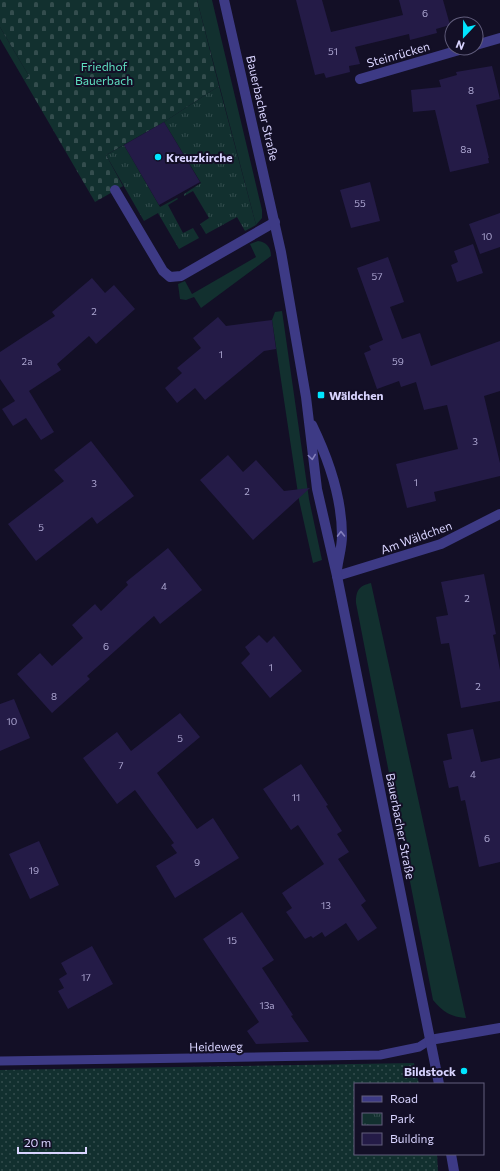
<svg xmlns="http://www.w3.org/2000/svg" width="500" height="1171" viewBox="0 0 500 1171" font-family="Commissioner,sans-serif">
<defs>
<pattern id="cemetery-stones" width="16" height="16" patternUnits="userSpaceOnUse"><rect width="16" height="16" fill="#12302f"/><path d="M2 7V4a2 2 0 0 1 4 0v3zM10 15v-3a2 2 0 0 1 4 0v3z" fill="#344d4e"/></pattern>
<pattern id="park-tufts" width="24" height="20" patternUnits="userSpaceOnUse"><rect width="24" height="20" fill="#12302f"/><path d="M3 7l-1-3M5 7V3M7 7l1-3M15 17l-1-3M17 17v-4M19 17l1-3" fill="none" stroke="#344d4e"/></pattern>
<pattern id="garden-dots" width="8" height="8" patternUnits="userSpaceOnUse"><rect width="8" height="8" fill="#12302f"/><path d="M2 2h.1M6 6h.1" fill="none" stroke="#344d4e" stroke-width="1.8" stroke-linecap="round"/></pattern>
</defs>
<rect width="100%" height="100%" fill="#130f26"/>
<path fill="#12302f" d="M197,0H212L262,210V218L256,225Z
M0,27L29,76L24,80L0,39Z
M258,241C266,242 271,247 271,256L201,308L194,297L186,300L180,299L178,284L185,281L192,294L256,257L250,244Z
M282,311L309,499L322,560L313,563L299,500L272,320L275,312Z
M371,583L466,1018C451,1017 443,1012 433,1000L356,603C356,590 359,586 371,583Z"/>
<path fill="url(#cemetery-stones)" d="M0,0H197L219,86L164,122L106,155L123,186L95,202L24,80L29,76L0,27Z"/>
<path fill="url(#park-tufts)" d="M219,86L256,225L245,231L237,217L206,234L200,224L209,218L193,191L184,196V194L201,183L164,122Z
M124,145L160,207L177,198L178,199L168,205L183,233L193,228L199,238L179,249L158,213L144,221L106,155Z"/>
<path fill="url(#garden-dots)" d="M414,1063L419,1084H355V1154H437L438,1171H0V1070Z"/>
<path fill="#241b47" d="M296,0H322L331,32L403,15L399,0H443L450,25L436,29L437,33L410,40L409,34L355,47L360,64L349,66L350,72L326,78L324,73L315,75Z
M492,66L500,99L476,105L489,158H488L489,163L450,172L435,110L413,112L411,90L441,87L439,80L457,75L456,72Z
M164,122L200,182L159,205L124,145Z
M370,182L380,221L351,228L340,190Z
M500,213V247L480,254L469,224Z
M473,244L483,273L457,282L451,265L458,262L454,251Z
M388,257L404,302L390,307L402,339L420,333L431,366L500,341V391L484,396L500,463V476L434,492L436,501L407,508L396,464L458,449L447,405L424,410L416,382L401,387L399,381L377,389L364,353L371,350L369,346L383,340L357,268Z
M92,278L105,293L114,285L135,309L96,344L89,336L57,364L61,370L29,391L54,432L41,440L26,418L13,426L2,409L15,401L0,379V352L55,316L52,312Z
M218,317L226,326L272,320L276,349L264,351L205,400L195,388L177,403L165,388L182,373L177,368L201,348L193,338Z
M91,441L134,496L97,524L92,517L36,561L8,524L64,481L54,470Z
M228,455L243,472L256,460L284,491L310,488L253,540L200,480Z
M168,548L202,590L160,624L154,616L87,676L90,679L52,713L17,674L40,653L52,666L83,638L72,625L95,604L101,611L128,585L126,582Z
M484,574L496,634L493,635L500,670V701L461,708L449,643L441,644L436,617L448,615L441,582Z
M259,635L267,643L274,636L302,671L270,698L241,663L250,654L245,647Z
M14,699L30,738L0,751V704Z
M180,713L200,737L157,773L197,829L213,818L239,858L175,898L156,866L177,853L171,845L174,843L135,790L117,804L83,758L117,732L131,751Z
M473,729L481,762L500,758V862L479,867L465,800L461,801L458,786L449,788L443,761L452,759L447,734Z
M301,764L328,805L326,806L342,831L337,834L349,852L338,859L366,901L361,905L377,928L358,941L346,923L325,937L322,932L313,938L311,936L305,939L286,912L292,908L282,893L324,864L298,825L291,830L263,789Z
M39,841L59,885L30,899L9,854Z
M242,912L274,960L262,968L293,1015L291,1016L309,1042L256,1044L247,1031L259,1022L203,939Z
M92,946L113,984L68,1009L58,991L64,988L59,979L67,974L61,963Z"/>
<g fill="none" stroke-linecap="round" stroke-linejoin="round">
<path stroke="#3d3a85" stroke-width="9" d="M0,1061L380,1055L419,1047L430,1040"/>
<path stroke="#3d3a85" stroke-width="10" d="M476,45L500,38
M360,79L466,48
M115,190L163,271L170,277L181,276L275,222
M337,576L441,544L500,514
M430,1040L500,1028"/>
<path stroke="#3d3a85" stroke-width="10" d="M224,0L281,252L306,397L317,489L337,576L439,1084
M312,425C328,458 342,499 342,536C342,548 338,559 337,570
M451,1154L454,1171"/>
</g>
<defs><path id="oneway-chevron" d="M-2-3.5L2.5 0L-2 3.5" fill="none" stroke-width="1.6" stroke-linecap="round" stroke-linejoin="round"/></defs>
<g stroke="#837fbc">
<use href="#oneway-chevron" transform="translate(312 457) rotate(82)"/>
<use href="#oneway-chevron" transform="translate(341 534) rotate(-91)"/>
</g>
<g fill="#00e5ff" stroke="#130f26" stroke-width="1.5">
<circle cx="158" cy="157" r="4"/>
<rect x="317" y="391" width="8" height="8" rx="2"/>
<circle cx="464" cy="1071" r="4"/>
</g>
<g text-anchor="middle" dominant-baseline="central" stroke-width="4" stroke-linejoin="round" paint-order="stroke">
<g font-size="10" fill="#aca6d1">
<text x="425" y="13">6</text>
<text x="333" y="51">51</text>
<text x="471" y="90">8</text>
<text x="466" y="149">8a</text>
<text x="360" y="203">55</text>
<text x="487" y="236">10</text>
<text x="377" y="276">57</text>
<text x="94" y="311">2</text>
<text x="221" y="354">1</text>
<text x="27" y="361">2a</text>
<text x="398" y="361">59</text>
<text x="475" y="441">3</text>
<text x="416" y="482">1</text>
<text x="94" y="483">3</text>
<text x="247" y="491">2</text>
<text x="41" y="527">5</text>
<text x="164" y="586">4</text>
<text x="467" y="598">2</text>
<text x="106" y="646">6</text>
<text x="271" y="667">1</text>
<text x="478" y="686">2</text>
<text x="54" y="696">8</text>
<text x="12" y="721">10</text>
<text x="180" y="738">5</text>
<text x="121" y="765">7</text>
<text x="473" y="774">4</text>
<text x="296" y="797">11</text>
<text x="487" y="838">6</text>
<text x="197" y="862">9</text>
<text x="34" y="870">19</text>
<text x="326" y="905">13</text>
<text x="232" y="940">15</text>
<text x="86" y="977">17</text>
<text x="267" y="1005">13a</text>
</g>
<g font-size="12" fill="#d9d4ff" stroke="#130f26">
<text transform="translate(398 54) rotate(-16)">Steinrücken</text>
<text transform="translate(263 108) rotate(77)">Bauerbacher Straße</text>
<text transform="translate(416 537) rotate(-20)">Am Wäldchen</text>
<text transform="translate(401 826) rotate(79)">Bauerbacher Straße</text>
<text transform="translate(216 1046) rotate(-1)">Heideweg</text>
</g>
<g font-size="12" fill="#5fe0c0" stroke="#130f26">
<text x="104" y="66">Friedhof<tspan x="104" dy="14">Bauerbach</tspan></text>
</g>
<g font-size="12" font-weight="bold" fill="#d9d4ff" stroke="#130f26" text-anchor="start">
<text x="166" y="157">Kreuzkirche</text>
<text x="329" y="395">Wäldchen</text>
<text x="456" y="1071" text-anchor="end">Bildstock</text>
</g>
</g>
<rect x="354" y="1083" width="130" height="72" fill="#130f26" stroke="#625e7d"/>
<rect x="362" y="1096" width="20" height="6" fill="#3d3a85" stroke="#625e7d"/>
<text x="390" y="1103" font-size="12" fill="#d9d4ff">Road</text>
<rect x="362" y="1113" width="20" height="12" fill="url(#park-tufts)" stroke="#625e7d"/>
<text x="390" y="1123" font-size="12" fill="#d9d4ff">Park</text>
<rect x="362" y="1133" width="20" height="12" fill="#241b47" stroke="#625e7d"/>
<text x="390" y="1143" font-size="12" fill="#d9d4ff">Building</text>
<g transform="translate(464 36) rotate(202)"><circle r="19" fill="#130f26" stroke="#625e7d"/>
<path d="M0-3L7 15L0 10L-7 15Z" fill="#00e5ff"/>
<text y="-6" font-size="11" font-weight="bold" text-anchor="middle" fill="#d9d4ff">N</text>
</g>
<path d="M18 1147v6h68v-6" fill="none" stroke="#d9d4ff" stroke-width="2"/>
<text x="24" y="1147" font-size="12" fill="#d9d4ff" stroke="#130f26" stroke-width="3" paint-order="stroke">20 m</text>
</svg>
